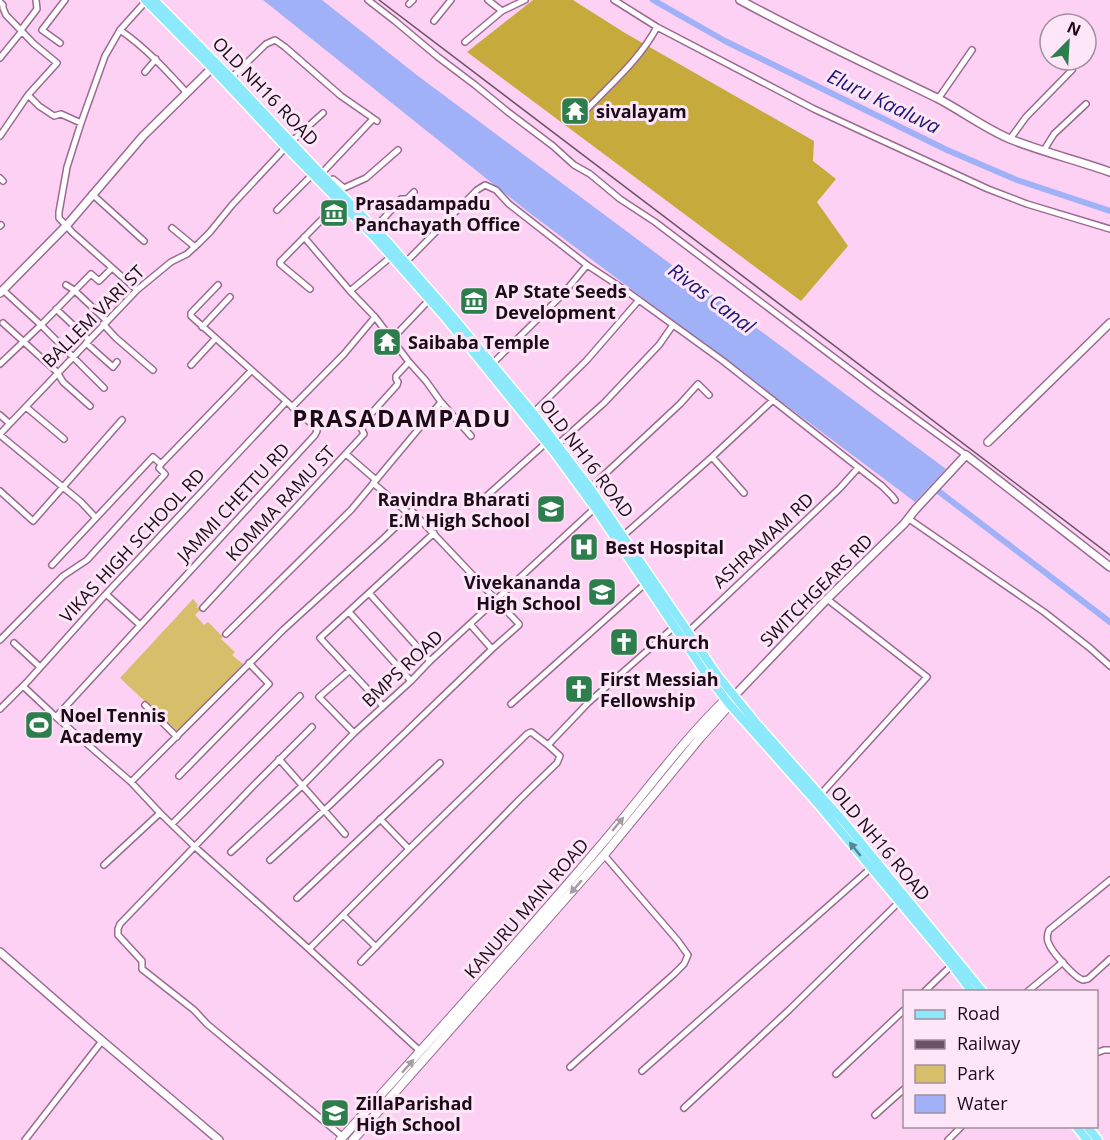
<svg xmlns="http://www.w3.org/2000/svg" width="1110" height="1140" viewBox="0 0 1110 1140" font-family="'Open Sans',sans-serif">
<rect width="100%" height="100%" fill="#fcd1f3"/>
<path fill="#d6be6a" d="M193,599L198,605L196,608H197L200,606L202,608L195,615L204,625L208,622L221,635L223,634L224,635L221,639L235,652L232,655L243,664L178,732L120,678Z"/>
<path fill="#c7aa3c" d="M533,0H573L625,33L814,141L813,161L836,179L817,202L848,246L801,301L467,52Z"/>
<path fill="#a0b1f8" d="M263,0H322L418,76L946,469L915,502L527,211Z"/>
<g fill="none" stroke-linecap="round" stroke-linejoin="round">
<path stroke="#a0b1f8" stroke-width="6" d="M653,0L725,41L947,150L1017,180L1110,211
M933,487L1110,622"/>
<g stroke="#9a6a91" stroke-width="8">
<path id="minor" d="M368,0L395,21L438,57L475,85L508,112L553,146L574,165L590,174L620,199L655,222L877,390L966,455
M488,0L502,11
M614,0L657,27L814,109L868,134L988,189L1027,204L1110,229
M0,2L3,5V8L6,15L34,44L57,63L28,95L0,136
M409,4L413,0
M434,21L451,0
M21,30L37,9L36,0
M120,30C146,48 166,70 187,93
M465,42L502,11L525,0
M60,43L42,30L65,0
M0,58L22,31
M145,72L156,59
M231,78L266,44L275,40L285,47L341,96L377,121
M28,95L39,106L54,116L61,114L81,123
M938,99L972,50
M587,109C612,83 640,59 657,27
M1010,139L1026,117L1072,70
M291,142L323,113
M1044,150L1054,134L1086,104
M321,174L373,119
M0,178L3,181
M329,182L333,179L344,188L366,178L398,150
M92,194L144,241
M277,210L313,174
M0,226L1,225
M172,228L195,247
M375,228L401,199H407L414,192
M304,237L350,291L375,317L409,362L426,381L441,402L471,436
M406,262L477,190L485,185L496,190L509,204L587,265L625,290L723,361L882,486L892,496L895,500
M66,285L74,290L107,321
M310,289L280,264V262L340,201
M3,290L41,325L104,388
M137,290L73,233L59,218V212L67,167L81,123L105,56L120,30L146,1
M350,291L392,256
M56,309L89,340
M3,323L57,372L63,382L90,406
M103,324L116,338L153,370
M202,327L230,297
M392,339L430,299
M86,343L113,367L117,362
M0,364L41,325L91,274L99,281L112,268
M492,364L563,294L587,265
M191,365L215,339
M26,407L64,439
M292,407L344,354L375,317
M533,413L586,361L639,300
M0,415L9,423
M0,434L137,290L171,262L187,254L199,243L210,232L232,205L286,147
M0,435L81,502L96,518
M557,445L604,403L659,345L673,325
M346,454L376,480
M712,457L744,493
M161,464L251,371
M373,483L409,514L412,511L519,624V625L492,649
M590,488L680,404L698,384L709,395
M0,491L33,521L122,420
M481,501L547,442
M909,519L1044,612L1090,648L1110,666
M624,535L712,457L773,400
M369,593L430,661
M106,594L140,625
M203,608L364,434L360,426L397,385L398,382L396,379V376L409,362
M349,612L411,681
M688,632L840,488L858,468
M226,634L351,510L441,402
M0,640L63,576L87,560L165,474L159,468L161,464L153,457L52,565
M14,643L40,667
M349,671L319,697L354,733
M23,686L56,717L315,435L317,431L315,427L191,316V313L218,285
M511,704L646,583
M145,705L177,737
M383,706L320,638L434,533
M0,709L28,681L106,594L286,402
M56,717L131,782L160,813
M312,727L254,785L120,924L118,929V935L142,961V969L194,1010L207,1024L343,1137
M279,759L345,834
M179,776L269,684L249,663
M131,782L283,630L384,538L409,514
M820,795L927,677L827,599
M380,819L409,849
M172,824L300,696
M231,852L303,785L354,733L411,681L430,661L595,508
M270,860L330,805L492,649L470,624
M104,865L160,813L194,846L309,949
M1110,880L1049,930C1047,935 1046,939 1049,944C1052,952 1075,978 1083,980C1084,980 1086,979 1088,979L1110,959
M297,898L440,763
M344,916L376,947
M361,962L520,799L557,763L560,756L548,745
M924,992L952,965
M1027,992L1063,962
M421,1052L309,949L409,849L527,734L531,732L548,745L588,703L674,627
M1096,1053L1104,1050H1110
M570,1067L674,974L684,964L688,955L678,941L604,855
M642,1071L871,868
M836,1074L904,1010
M684,1108L789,1010L899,902
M875,1115L904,1089
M25,1140L102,1041
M948,1140L962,1126"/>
</g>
<g stroke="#9a6a91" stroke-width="10">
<path id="tertiary" d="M740,0C804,35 871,66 937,98C962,111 984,128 1010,139C1042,152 1077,160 1110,172
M0,293L67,225L143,136L212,68
M988,442L1110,323
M739,691L827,599L904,524L915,510L966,455L1110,567
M0,952L87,1028L219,1140"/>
</g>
<g stroke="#9a6a91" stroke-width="10">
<path id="secondary" d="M340,1140C428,1043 516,945 601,845C643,796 681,742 728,697
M353,1140L604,855L700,738L733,701"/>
</g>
<g stroke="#fff" stroke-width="11">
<path id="primary" d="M145,0L212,68L286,147L376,239L444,316L554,452L595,508L706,674L729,704L818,804L952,965L972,992
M154,0L231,78L321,174L386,240L447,310L533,413L590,488L718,676L757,724L844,822L983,992
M1076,1126L1087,1140
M1087,1126L1098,1140"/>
</g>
<use href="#minor" stroke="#fff" stroke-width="5"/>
<use href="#tertiary" stroke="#fff" stroke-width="7"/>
<use href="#secondary" stroke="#fff" stroke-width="8"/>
<use href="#primary" stroke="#8be9fb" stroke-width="8"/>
<path stroke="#6d5267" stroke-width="1.5" d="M379,0L1110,555"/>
</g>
<defs><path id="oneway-solid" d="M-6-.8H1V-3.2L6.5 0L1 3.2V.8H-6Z" transform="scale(1.5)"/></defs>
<g fill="#a49da3">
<use href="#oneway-solid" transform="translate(618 824) rotate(-50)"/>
<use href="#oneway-solid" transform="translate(576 887) rotate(131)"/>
<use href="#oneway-solid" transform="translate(408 1066) rotate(-48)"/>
</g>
<use fill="#598595" href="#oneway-solid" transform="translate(855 849) rotate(-129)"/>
<defs>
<g id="temple-square" transform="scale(1.5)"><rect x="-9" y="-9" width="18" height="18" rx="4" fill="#2d7d4d" stroke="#fce6f7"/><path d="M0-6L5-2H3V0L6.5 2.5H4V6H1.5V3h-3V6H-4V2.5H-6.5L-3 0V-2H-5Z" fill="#fff"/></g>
<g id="museum-square" transform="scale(1.5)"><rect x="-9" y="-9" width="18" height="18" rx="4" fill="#2d7d4d" stroke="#fce6f7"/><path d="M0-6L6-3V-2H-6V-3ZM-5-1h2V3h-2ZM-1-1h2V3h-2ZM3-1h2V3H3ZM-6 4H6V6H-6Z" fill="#fff"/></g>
<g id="school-square" transform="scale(1.5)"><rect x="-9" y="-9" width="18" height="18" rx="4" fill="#2d7d4d" stroke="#fce6f7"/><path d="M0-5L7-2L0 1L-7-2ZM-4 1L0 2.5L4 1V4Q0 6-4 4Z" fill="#fff"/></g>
<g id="hospital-square" transform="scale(1.5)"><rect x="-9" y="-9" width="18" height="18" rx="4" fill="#2d7d4d" stroke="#fce6f7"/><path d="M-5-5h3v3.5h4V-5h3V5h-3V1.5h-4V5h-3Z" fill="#fff"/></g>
<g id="church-square" transform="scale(1.5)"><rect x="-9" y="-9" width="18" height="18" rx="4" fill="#2d7d4d" stroke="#fce6f7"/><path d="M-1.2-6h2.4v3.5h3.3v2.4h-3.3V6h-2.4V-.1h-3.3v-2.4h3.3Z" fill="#fff"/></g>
<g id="stadium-square" transform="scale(1.5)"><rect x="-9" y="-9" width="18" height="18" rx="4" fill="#2d7d4d" stroke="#fce6f7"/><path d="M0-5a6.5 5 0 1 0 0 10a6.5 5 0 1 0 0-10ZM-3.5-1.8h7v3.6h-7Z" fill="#fff"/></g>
</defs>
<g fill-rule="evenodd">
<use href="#temple-square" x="575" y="111"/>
<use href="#museum-square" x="334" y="213"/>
<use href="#museum-square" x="474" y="301"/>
<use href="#temple-square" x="387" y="342"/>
<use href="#school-square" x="551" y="509"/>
<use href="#hospital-square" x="584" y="547"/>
<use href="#school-square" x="602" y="592"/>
<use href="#church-square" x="624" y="642"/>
<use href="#church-square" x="579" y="689"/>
<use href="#stadium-square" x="39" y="725"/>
<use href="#school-square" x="335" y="1113"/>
</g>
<g text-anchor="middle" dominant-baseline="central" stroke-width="6" stroke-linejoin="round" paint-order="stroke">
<g font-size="18" fill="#1c0a19" stroke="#fce6f7">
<text transform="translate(266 91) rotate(46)">OLD NH16 ROAD</text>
<text transform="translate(93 316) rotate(-45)">BALLEM VARI ST</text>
<text transform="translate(587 458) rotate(53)">OLD NH16 ROAD</text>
<text transform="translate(233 502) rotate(-47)">JAMMI CHETTU RD</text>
<text transform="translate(280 503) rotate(-47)">KOMMA RAMU ST</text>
<text transform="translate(763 540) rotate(-43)">ASHRAMAM RD</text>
<text transform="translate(132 545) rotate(-47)">VIKAS HIGH SCHOOL RD</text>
<text transform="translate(816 590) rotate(-45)">SWITCHGEARS RD</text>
<text transform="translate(402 668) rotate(-43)">BMPS ROAD</text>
<text transform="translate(881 843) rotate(50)">OLD NH16 ROAD</text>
<text transform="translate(526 908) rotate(-49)">KANURU MAIN ROAD</text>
</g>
<g font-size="18" font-weight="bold" fill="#1c0a19" stroke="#fce6f7" text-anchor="start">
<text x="596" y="111">sivalayam</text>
<text x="355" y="203">Prasadampadu<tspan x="355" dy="21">Panchayath Office</tspan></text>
<text x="495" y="291">AP State Seeds<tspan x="495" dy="21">Development</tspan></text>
<text x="408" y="342">Saibaba Temple</text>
<text x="530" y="499" text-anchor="end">Ravindra Bharati<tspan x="530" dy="21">E.M High School</tspan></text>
<text x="605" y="547">Best Hospital</text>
<text x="581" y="582" text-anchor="end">Vivekananda<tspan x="581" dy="21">High School</tspan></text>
<text x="645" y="642">Church</text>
<text x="600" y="679">First Messiah<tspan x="600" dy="21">Fellowship</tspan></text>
<text x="60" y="715">Noel Tennis<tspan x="60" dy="21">Academy</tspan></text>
<text x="356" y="1103">ZillaParishad<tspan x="356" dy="21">High School</tspan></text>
</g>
<g font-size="20" font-style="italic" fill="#1c147a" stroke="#fce6f7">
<text transform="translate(884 101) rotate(26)">Eluru Kaaluva</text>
<text transform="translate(712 298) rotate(37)">Rivas Canal</text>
</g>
<g font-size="24" font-weight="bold" letter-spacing="1.5" fill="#1c0a19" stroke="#fce6f7">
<text x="402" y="417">PRASADAMPADU</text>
</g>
</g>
<rect x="903" y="990" width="195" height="138" fill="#fce6f7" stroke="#a28e9e" stroke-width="1.5"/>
<rect x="915" y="1010" width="30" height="9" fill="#8be9fb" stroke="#a28e9e" stroke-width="1.5"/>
<text x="957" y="1020" font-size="18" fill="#1c0a19">Road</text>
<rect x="915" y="1040" width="30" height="9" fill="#6d5267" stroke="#a28e9e" stroke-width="1.5"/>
<text x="957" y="1050" font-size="18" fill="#1c0a19">Railway</text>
<rect x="915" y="1065" width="30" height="18" fill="#d6be6a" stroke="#a28e9e" stroke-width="1.5"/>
<text x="957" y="1080" font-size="18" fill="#1c0a19">Park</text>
<rect x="915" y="1095" width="30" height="18" fill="#a0b1f8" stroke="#a28e9e" stroke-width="1.5"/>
<text x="957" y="1110" font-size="18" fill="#1c0a19">Water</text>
<g transform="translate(1068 42) rotate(24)"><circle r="28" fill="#fce6f7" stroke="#a28e9e" stroke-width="1.5"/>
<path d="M0-4.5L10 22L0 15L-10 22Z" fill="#2d7d4d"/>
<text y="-9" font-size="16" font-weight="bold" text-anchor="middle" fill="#1c0a19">N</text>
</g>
</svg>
